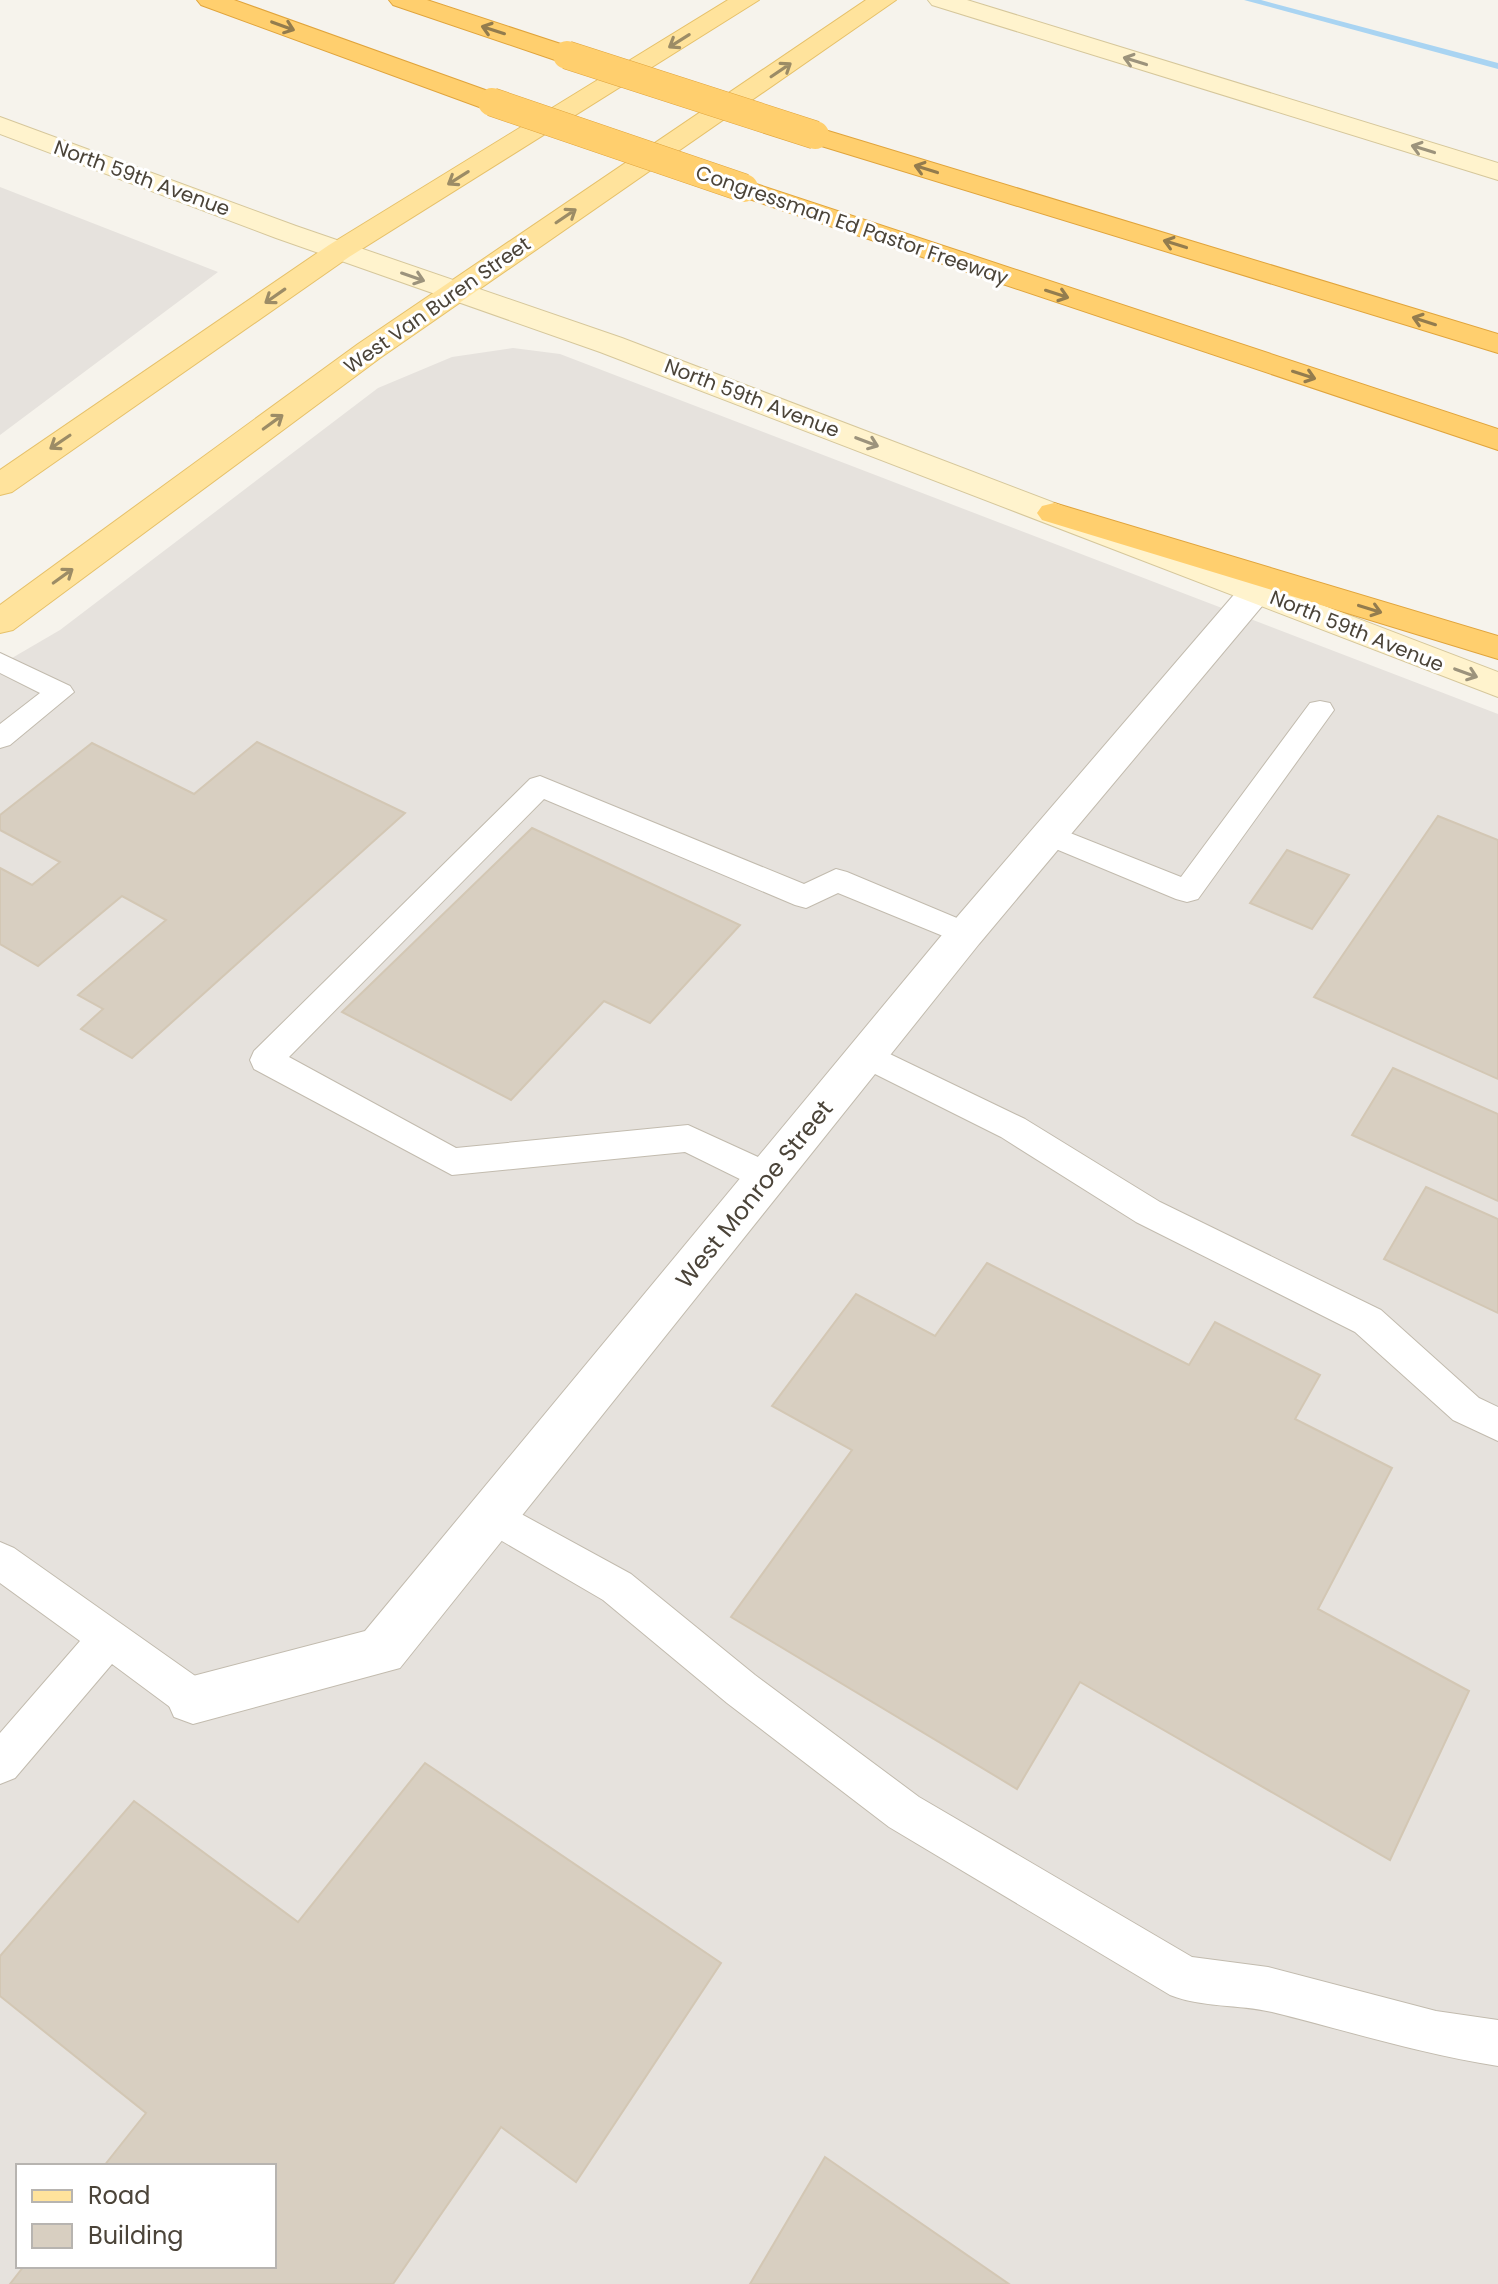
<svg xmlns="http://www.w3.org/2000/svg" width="1498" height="2284" viewBox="0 0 1498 2284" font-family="Poppins,sans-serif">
<rect width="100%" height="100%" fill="#f6f3ec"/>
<path fill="#e6e2dd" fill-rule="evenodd" d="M0,187L218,272L0,435Z
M513,348L560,354L1498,714V2284H0V665L60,630L378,388L452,357ZM18,2166H274V2266H18Z"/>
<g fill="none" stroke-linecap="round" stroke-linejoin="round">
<path fill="#a9d4f2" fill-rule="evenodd" d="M1244,0H1261L1498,63V69Z"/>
</g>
<path fill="#d8cfc1" stroke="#d3c7b4" stroke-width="2" d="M257,742L405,813L132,1058L81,1029L103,1009L78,995L166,920L122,896L38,966L0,944V868L32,885L60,862L0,830V815L92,743L194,794Z
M1438,816L1498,840V1079L1314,997Z
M532,828L740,925L650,1023L604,1001L511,1100L342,1012Z
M1287,850L1349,875L1312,929L1250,903Z
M1393,1068L1498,1114V1201L1352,1135Z
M1426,1187L1498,1219V1313L1384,1259Z
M987,1263L1189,1365L1215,1322L1320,1375L1295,1419L1392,1468L1318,1609L1469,1691L1390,1860L1080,1682L1017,1789L731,1617L852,1450L772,1406L856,1294L935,1336Z
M425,1763L721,1963L576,2182L501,2127L393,2284H10L24,2266H274V2166H104L146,2113L0,1996V1956L134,1801L298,1922Z
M825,2157L1009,2284H750Z"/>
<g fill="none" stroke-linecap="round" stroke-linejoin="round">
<g stroke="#c2bbae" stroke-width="2">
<path id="service" d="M0,653L70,686L74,692L10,745L0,748V724L40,693L0,673Z
M1320,701L1330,703L1334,710L1198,899L1187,902L1176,899L1039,842L1035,835L1039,828L1050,825L1181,877L1310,703Z
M540,776L804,884L836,869L847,872L976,926L981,934L976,942L965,945L838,893L806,908L795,905L544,799L289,1057L456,1148L688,1125L780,1167L785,1177L780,1187L768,1191L756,1187L685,1152L452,1175L254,1069L250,1060L254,1051L530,779Z
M867,1043L1025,1119L1160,1202L1381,1310L1479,1398L1498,1407V1441L1453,1420L1355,1332L1136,1222L1001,1137L855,1064L851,1055L855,1046Z
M492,1498L631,1574L755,1675L919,1797L1192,1957L1268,1967L1436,2011L1498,2020V2066C1421,2054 1348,2031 1272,2012C1238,2004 1203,2008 1170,1995L889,1827L727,1703L603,1600L478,1527L473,1515L478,1503Z
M0,1542L14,1548L208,1685L214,1699L208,1713L193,1718L178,1713L112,1664L15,1778L0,1784V1733L80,1641L0,1583Z"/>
</g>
<g stroke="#c2bbae" stroke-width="2">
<path id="minor" d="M1256,580L1268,583L1273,591L1268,599L979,944L400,1668L193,1724L174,1717L166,1699L174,1681L365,1631L951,924L1244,583Z"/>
</g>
<g stroke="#d6c79b" stroke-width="2">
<path id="secondary" d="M928,0H967L1498,163V180L932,5Z
M0,117L296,226L622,338L1498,672V697L600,352L276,238L0,134Z"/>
</g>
<g stroke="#e6c16a" stroke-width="2">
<path id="primary" d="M728,0H759L349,257L12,492L0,495V470L329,245Z
M866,0H896L380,358L13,630L0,633V605L358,344Z"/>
</g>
<g stroke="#e0a43c" stroke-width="2">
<path id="motorway" d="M197,0H234L502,96L505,102L502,108H482L201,5Z
M389,0H427L576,49L580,55L576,61H558L393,5Z
M815,127L1498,334V353L805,141L801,135L805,129Z
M744,180L1498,429V450L734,194L730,188L734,182Z
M1054,503L1498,636V659L1042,520L1037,513L1042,506Z"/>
</g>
<use href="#service" fill="#fff" fill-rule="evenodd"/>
<use href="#minor" fill="#fff" fill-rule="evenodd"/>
<use href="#secondary" fill="#fff3cd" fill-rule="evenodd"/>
<use href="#primary" fill="#ffe39c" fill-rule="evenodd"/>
<use href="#motorway" fill="#ffcf6e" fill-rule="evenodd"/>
<g stroke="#e0a43c" stroke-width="29" stroke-linecap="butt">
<path id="motorway-bridge" d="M567,55L815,135
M492,102L744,188"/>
</g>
<use href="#motorway-bridge" stroke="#ffcf6e" stroke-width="28"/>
</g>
<defs><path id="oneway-shaft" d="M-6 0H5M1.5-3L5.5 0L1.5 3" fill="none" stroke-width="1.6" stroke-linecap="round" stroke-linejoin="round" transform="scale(2)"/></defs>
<g stroke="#937c4e">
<use href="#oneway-shaft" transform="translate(283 26) rotate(20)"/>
<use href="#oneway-shaft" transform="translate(493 30) rotate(-162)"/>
<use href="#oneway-shaft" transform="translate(926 169) rotate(-163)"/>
<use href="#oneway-shaft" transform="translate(1175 244) rotate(-163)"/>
<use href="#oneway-shaft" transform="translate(1057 294) rotate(18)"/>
<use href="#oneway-shaft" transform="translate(1424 321) rotate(-162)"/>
<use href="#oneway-shaft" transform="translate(1304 375) rotate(18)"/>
<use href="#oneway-shaft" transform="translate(1370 609) rotate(17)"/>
</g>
<g stroke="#9c8c66">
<use href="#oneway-shaft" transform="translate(679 41) rotate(148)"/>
<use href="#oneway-shaft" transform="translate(781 70) rotate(-34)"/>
<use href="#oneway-shaft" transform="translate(458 178) rotate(148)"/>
<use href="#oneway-shaft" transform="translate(566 216) rotate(-34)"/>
<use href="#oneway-shaft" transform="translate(275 296) rotate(145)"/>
<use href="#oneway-shaft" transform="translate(273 422) rotate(-36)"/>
<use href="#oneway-shaft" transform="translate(60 442) rotate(146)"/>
<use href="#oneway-shaft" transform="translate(63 576) rotate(-36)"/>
</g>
<g stroke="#9c937c">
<use href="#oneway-shaft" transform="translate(1135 61) rotate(-163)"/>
<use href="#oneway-shaft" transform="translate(1423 149) rotate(-163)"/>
<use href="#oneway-shaft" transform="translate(413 277) rotate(19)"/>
<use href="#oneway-shaft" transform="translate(867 442) rotate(21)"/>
<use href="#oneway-shaft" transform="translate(1466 673) rotate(20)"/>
</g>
<g text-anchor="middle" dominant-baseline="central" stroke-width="6" stroke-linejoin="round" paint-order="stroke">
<g font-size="20" fill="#4b4439" stroke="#fff">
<text transform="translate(142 178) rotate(20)">North 59th Avenue</text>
<text transform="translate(852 225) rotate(19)">Congressman Ed Pastor Freeway</text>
<text transform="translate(437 305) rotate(-35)">West Van Buren Street</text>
<text transform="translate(752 398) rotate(21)">North 59th Avenue</text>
<text transform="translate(1357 631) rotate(22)">North 59th Avenue</text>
</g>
<g font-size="24" fill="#4b4439" stroke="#fff">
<text transform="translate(754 1194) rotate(-51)">West Monroe Street</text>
</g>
</g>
<rect x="16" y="2164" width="260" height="104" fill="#ffffff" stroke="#b7b4b0" stroke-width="2"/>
<rect x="32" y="2190" width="40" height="12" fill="#ffe39c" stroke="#b7b4b0" stroke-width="2"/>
<text x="88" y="2204" font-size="24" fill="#4b4439">Road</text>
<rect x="32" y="2224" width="40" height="24" fill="#d8cfc1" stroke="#b7b4b0" stroke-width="2"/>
<text x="88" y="2244" font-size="24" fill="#4b4439">Building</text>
</svg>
